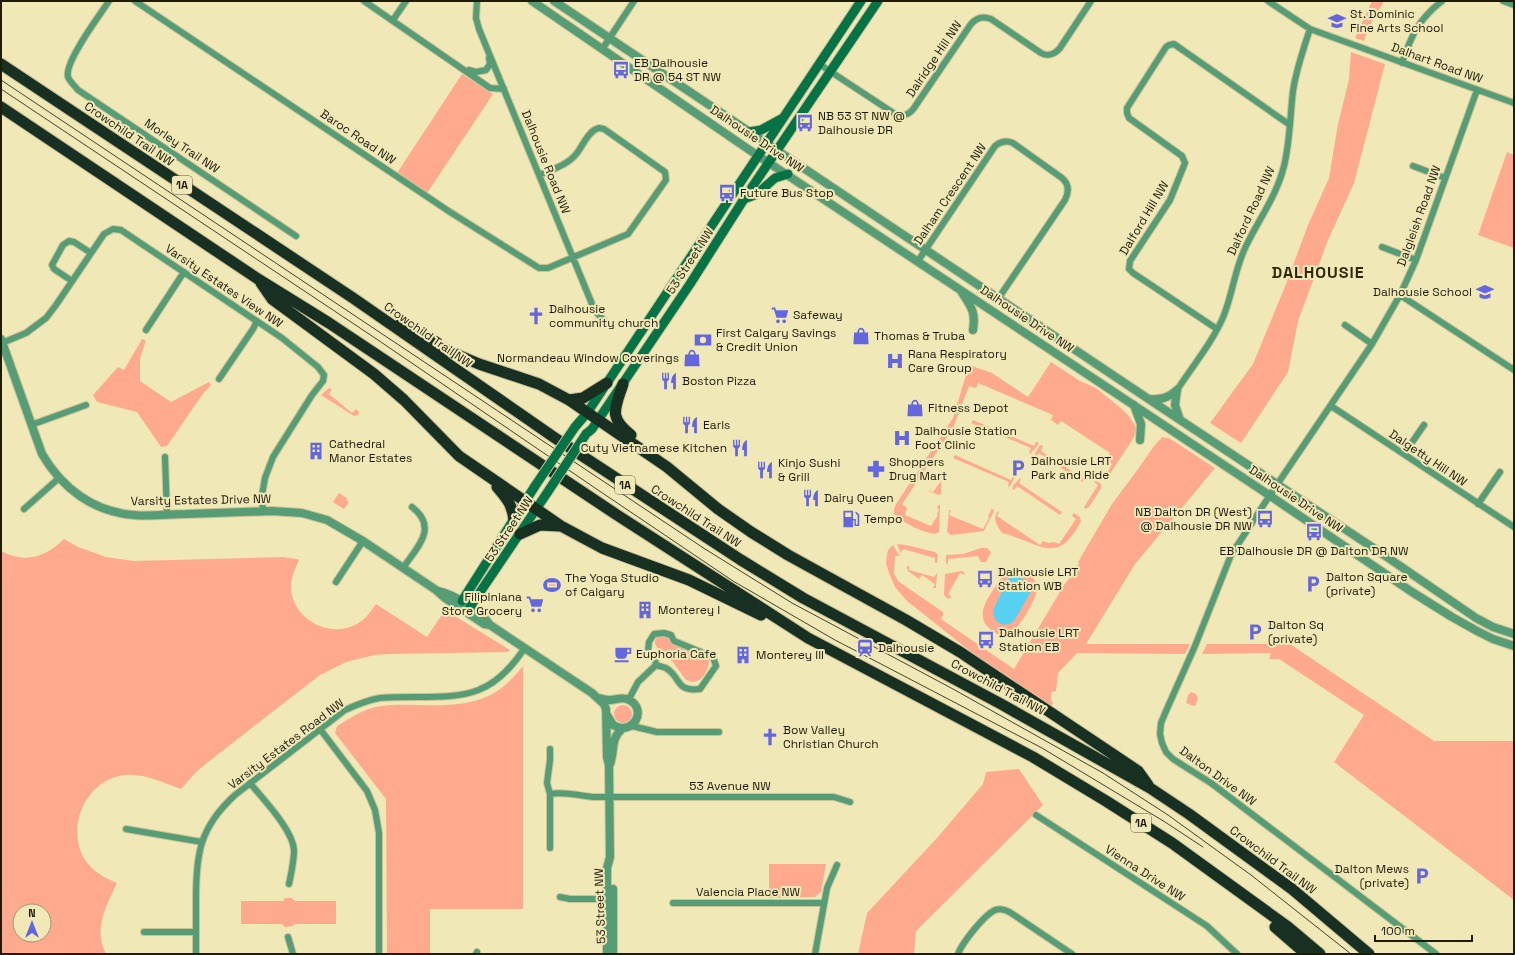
<svg xmlns="http://www.w3.org/2000/svg" width="1515" height="955" viewBox="0 0 1515 955" font-family="'Space Grotesk',sans-serif">
<rect width="100%" height="100%" fill="#f1e8b8"/>
<path fill="#ffaa8f" fill-rule="evenodd" d="M1372,1H1384L1369,27L1364,41L1355,38Z
M1351,52L1385,64L1354,183L1328,240L1298,321L1288,372L1241,443L1210,423L1253,364L1286,284L1308,225L1329,178L1338,124L1349,79Z
M462,74L493,94L427,193L397,173Z
M1507,152L1514,155V248L1478,235Z
M142,339L145,340V343L140,358V381L171,402L209,382L211,385L202,395L167,446L161,447L137,412L97,402L93,395L118,367L124,370Z
M1051,362L1080,381L1096,388L1122,409L1128,415L1135,425L1136,430L1134,437L1108,477L1106,476L1105,477L1100,473L1106,475L1112,464L1108,460L1107,458L1110,453L1061,421L1058,425L1051,420L1053,415L978,383L976,388L969,386L953,428L902,504L907,508L905,515L931,526L938,515L937,514L939,509L937,508L938,505H940L939,532L935,534C920,531 906,525 894,514V509L896,504L953,418L969,365L992,373L1028,397Z
M329,388L332,389L329,394L352,413L356,409L359,412L358,415L354,416L321,395Z
M973,420L1034,446L1036,442H1038V445L1030,454L1029,453L1031,448L971,423Z
M1162,437L1169,438L1215,468L1135,564L1086,644H1190L1185,654L1077,653L1058,673L1056,691L1051,692V701L1053,702L1051,707L980,659L907,601L895,587L889,573L886,563L887,554L888,550L893,545L899,555L900,556H895L894,573L898,581L943,612V615L941,619L1014,669L1064,585L1071,576L1079,563L1078,562L1112,504L1138,469L1154,446Z
M1042,445L1043,446L1041,451L1084,479L1082,482L1039,453L1036,457L1034,456L1039,446Z
M955,455L1011,480L1014,475H1015V477L1010,486L1008,487L1009,482L953,458Z
M939,476L941,477V494L939,495L929,491L928,490L933,492L941,481L937,477Z
M1020,478L1021,479L1019,483L1062,512L1060,515L1017,486L1014,490L1012,489L1013,486Z
M1096,481L1101,484V488L1089,507L1085,509L1084,507L1098,485L1094,482Z
M339,493L347,498L346,500L349,502L344,509L333,502Z
M992,508L994,511L984,531L951,535L947,532L949,510H951L949,515L983,529L989,518L988,516Z
M998,511L999,512L997,516L1040,545L1043,541L1049,543L1054,542L1059,544L1076,519L1072,516L1074,513L1080,517L1081,521C1057,568 1039,542 1002,533C997,526 992,518 998,511Z
M64,539L78,547L106,557L134,561L283,557L297,559L299,560C295,569 291,577 291,587C292,623 338,643 365,618C369,614 373,608 376,604L427,637L445,610L510,650L508,652L388,654L374,655L346,662L320,675L212,759L196,772L181,789C163,783 145,773 125,775C86,779 65,827 85,860C93,871 104,878 117,883C106,906 93,929 106,954H1V551C25,564 46,557 64,539ZM20,911H44V935H20Z
M897,544L906,545L935,552L938,555L937,563H935V558L903,549L901,553Z
M981,548H987L991,552L986,562H981L978,556L948,559V564L946,563V555L963,554Z
M909,565V570L934,577L937,573L936,588H933L935,584L922,575L919,579L908,571L907,567Z
M962,571L964,572L965,575L960,573L948,594L952,597L948,599L944,595L945,574Z
M1014,571C1019,571 1024,573 1029,575C1045,584 1033,601 1027,613C1017,628 1005,646 987,626C974,611 994,590 1002,577L1006,574ZM1008,579L1027,580L1031,587L1002,592Z
M545,577L557,579L556,588L549,589Z
M667,634L709,658C710,666 705,678 697,681C693,683 690,681 686,680L672,661L658,649L655,644V641L657,637Z
M1207,644H1290L1434,741H1514V900L1334,762L1364,715L1279,659H1269L1271,653L1202,654Z
M523,666V909H430V954H387L386,799L335,733L337,726C350,718 365,708 382,706C422,701 469,715 504,686C511,680 517,673 523,666Z
M1191,692L1196,694L1198,698L1195,706H1194L1186,703L1188,695Z
M614 714a9 9 0 1 1 18 0a9 9 0 1 1-18 0Z
M1019,769L1043,805L916,931L914,954H858L867,913L936,839L983,784L986,772Z
M769,864H826L821,892L815,897L769,898Z
M285,898H292L295,901H336V924H295L293,926L285,927L282,924H241V901H283Z"/>
<path fill="#57d1f2" d="M1011,577C1021,576 1029,580 1032,590L1014,621C1004,629 993,623 993,610L1008,579Z"/>
<g fill="none" stroke-linecap="round" stroke-linejoin="round">
<g stroke="#cbc398" stroke-width="8">
<path id="minor" d="M109,1C100,15 64,62 68,77C70,82 75,86 78,90L296,236
M135,1L450,212L539,268H548L628,234L666,180L665,172L604,129L599,128C589,130 583,145 577,153C568,165 553,169 539,175
M364,1L490,88L504,89
M477,1L476,18L479,29L592,304L597,313L609,326
M1268,1L1310,29L1514,103
M1503,1L1514,5
M393,20L406,1
M603,48L634,1
M1402,63C1412,34 1418,20 1442,1
M819,64L895,114C902,117 909,115 914,108L971,24C977,17 983,16 991,19L1041,53C1048,57 1055,54 1060,48L1091,1
M469,70L476,72L486,70L490,64L489,58
M1413,166L1445,178
M1382,247L1416,260
M918,261L995,146C1000,142 1006,140 1013,143L1062,178C1069,184 1069,192 1065,200L998,299
M72,281L54,269L52,265L63,245L69,241L74,242L91,253
M1400,295L1514,370
M1345,325L1372,344
M1217,329L1133,273L1129,269L1130,261L1170,200L1185,163L1182,156L1129,118L1127,113V108L1166,47L1169,45L1174,44L1290,125
M146,330L184,272
M2,343L26,333L46,318L56,305L104,234L113,229L121,230L282,338L318,367L324,375L323,381L312,395L273,457L265,478L262,495L263,512
M219,379L253,329L257,321
M1177,390C1192,367 1214,340 1224,315C1233,292 1235,268 1246,246C1259,219 1277,195 1284,166C1290,142 1290,116 1293,91C1296,70 1303,50 1310,29
M1331,406L1514,527
M31,425L86,405
M1404,454L1424,425
M165,457L167,514
M1478,504L1500,472
M24,509L59,478
M403,568C417,547 439,528 412,507
M336,582L363,541
M664,633L671,635L674,641L713,657L716,666L700,689C675,692 682,678 666,668C663,667 659,666 656,665L655,659L648,651L649,642L654,634Z
M629,699L638,682L656,665
M632,726L657,732H719
M320,729L367,791L375,810L379,833V954
M550,749V760L547,783L550,794V848
M250,783C263,799 293,830 294,850C294,862 291,874 289,884
M550,794C565,791 579,796 594,797H834L850,802
M1036,815L1207,926L1237,954
M126,829L202,842
M560,897L570,899H610
M673,903H824
M144,932H196
M288,937L293,954
M196,954C196,935 196,917 196,898C196,853 200,827 235,795L345,710C356,705 367,700 380,698C392,697 404,697 416,697C468,697 493,695 524,649
M476,954L477,952
M815,954L827,888L837,865
M958,954C962,943 984,915 995,910C1001,908 1006,910 1011,913L1072,954
M1436,954L1211,783L1173,759L1166,752L1162,743L1160,734L1161,723L1166,711L1195,646L1231,555L1270,495L1372,344L1400,295L1416,260L1477,90"/>
</g>
<g stroke="#cbc398" stroke-width="10">
<path id="tertiary" d="M532,1L748,149L1260,489L1412,592L1452,617L1477,631L1493,639L1514,646
M554,1L1156,404L1387,557L1476,618L1493,627L1514,634
M961,291C971,307 976,311 973,330
M1,339L42,454C62,488 93,512 134,515C151,517 169,514 186,514C215,513 243,512 272,511L302,513L327,520L363,541L436,590L445,598L484,624L490,625
M1177,390L1175,405L1180,420
M1149,399C1161,400 1168,398 1177,390
M1134,405L1141,424L1140,440
M438,591C455,595 480,610 490,625L592,693L604,704L606,709L607,757L609,765L610,857L607,868V954
M598,698C602,699 606,700 610,700C616,700 623,696 629,700C648,709 633,737 613,725L607,715
M610,764C615,751 610,739 622,729
M613,889V954"/>
</g>
<g stroke="#cbc398" stroke-width="11">
<path id="secondary" d="M749,132L761,130L783,118
M744,199L757,194L775,178L788,174
M575,427L587,413L861,1
M586,434L592,429L690,284L744,199L878,1
M462,601L535,486
M470,607L547,493"/>
</g>
<g stroke="#cbc398" stroke-width="13">
<path id="motorway" d="M1,64L353,298L555,438L741,560L803,598L1001,704L1150,788L1189,814L1292,889L1369,954
M1,107L258,279L329,323L617,515L808,638L1033,757L1106,801L1172,843L1288,927L1320,954
M261,283L272,299L374,374L404,400L459,456L561,526L602,548L689,580L761,615
M401,323L446,350L479,364L539,384L569,400L667,467L718,509L751,532L788,555L906,620L960,652L1138,771L1148,785
M623,384C615,409 608,417 631,435
M569,400L583,398L607,383
M497,487C507,499 512,504 514,520
M520,534L540,525L559,526
M1275,927L1306,954"/>
</g>
<use href="#minor" stroke="#569d76" stroke-width="6"/>
<use href="#tertiary" stroke="#569d76" stroke-width="8"/>
<use href="#secondary" stroke="#067347" stroke-width="9"/>
<use href="#motorway" stroke="#173022" stroke-width="11"/>
<path stroke="#46422a" stroke-width="1" d="M1,80L705,549L792,603L953,689L1103,773L1168,815L1251,875L1351,954
M1,89L378,340L598,490L733,581L835,640L1042,748L1165,822L1203,847"/>
<g stroke="#cbc398" stroke-width="11" stroke-linecap="butt">
<path id="secondary-bridge" d="M535,486L575,427
M547,493L586,434"/>
</g>
<use href="#secondary-bridge" stroke="#067347" stroke-width="9"/>
</g>
<defs>
<g id="school-bare" transform="scale(1.38)"><path d="M0-5L7-2L0 1L-7-2ZM-4 1L0 2.5L4 1V4Q0 6-4 4Z" fill="#6466df" stroke="#f1e8b8" stroke-width="2.5" paint-order="stroke"/></g>
<g id="bus-bare" transform="scale(1.38)"><path d="M-5-6H5V4H4V6H2V4H-2V6H-4V4H-5ZM-3.5-4V0h7V-4ZM-3.5 1.2v1.5H-2V1.2ZM2 1.2v1.5H3.5V1.2Z" fill="#6466df" stroke="#f1e8b8" stroke-width="2.5" paint-order="stroke"/></g>
<g id="supermarket-bare" transform="scale(1.38)"><path d="M-6-5.5h2.5l.6 2H6L4.5 2H-2.5L-4.4-4H-6ZM-1.5 3.2a1.3 1.3 0 1 0 .1 0ZM3 3.2a1.3 1.3 0 1 0 .1 0Z" fill="#6466df" stroke="#f1e8b8" stroke-width="2.5" paint-order="stroke"/></g>
<g id="church-bare" transform="scale(1.38)"><path d="M-1.2-6h2.4v3.5h3.3v2.4h-3.3V6h-2.4V-.1h-3.3v-2.4h3.3Z" fill="#6466df" stroke="#f1e8b8" stroke-width="2.5" paint-order="stroke"/></g>
<g id="shop-bare" transform="scale(1.38)"><path d="M-5-2.5h2.3a2.7 3.5 0 0 1 5.4 0H5L5.5 6h-11ZM-1.5-2.5h3a1.5 2.3 0 0 0-3 0Z" fill="#6466df" stroke="#f1e8b8" stroke-width="2.5" paint-order="stroke"/></g>
<g id="bank-bare" transform="scale(1.38)"><path d="M-6-4H6V4H-6ZM0-2.3a2.3 2.3 0 1 0 0 4.6a2.3 2.3 0 1 0 0-4.6Z" fill="#6466df" stroke="#f1e8b8" stroke-width="2.5" paint-order="stroke"/></g>
<g id="hospital-bare" transform="scale(1.38)"><path d="M-5-5h3v3.5h4V-5h3V5h-3V1.5h-4V5h-3Z" fill="#6466df" stroke="#f1e8b8" stroke-width="2.5" paint-order="stroke"/></g>
<g id="restaurant-bare" transform="scale(1.38)"><path d="M-5-6h1v4h1v-4h1v4h1v-4h1v5L-1.5 .5V6h-2V.5L-5-1ZM5-6V6H3V1.5H1.5Q1.5-4 5-6Z" fill="#6466df" stroke="#f1e8b8" stroke-width="2.5" paint-order="stroke"/></g>
<g id="building-bare" transform="scale(1.38)"><path d="M-4-6H4V6H1V3H-1V6H-4ZM-2.5-4.3h1.7v1.8h-1.7ZM.8-4.3h1.7v1.8H.8ZM-2.5-1h1.7V.8h-1.7ZM.8-1h1.7V.8H.8Z" fill="#6466df" stroke="#f1e8b8" stroke-width="2.5" paint-order="stroke"/></g>
<g id="parking-bare" transform="scale(1.38)"><path d="M-3.5-5.5H1a3.5 3.5 0 0 1 0 7H-1V5.5H-3.5ZM-1-3.4V-.6H.8a1.4 1.4 0 0 0 0-2.8Z" fill="#6466df" stroke="#f1e8b8" stroke-width="2.5" paint-order="stroke"/></g>
<g id="pharmacy-bare" transform="scale(1.38)"><path d="M-2-6h4v4h4v4h-4v4h-4v-4h-4v-4h4Z" fill="#6466df" stroke="#f1e8b8" stroke-width="2.5" paint-order="stroke"/></g>
<g id="fuel-bare" transform="scale(1.38)"><path d="M-5.5-6h7V0h2V4h1.3V-2.5L3-4.5l.8-.8L6-3V5H2.5V1h-1V6h-7ZM-4.2-4.7v3.2H.2V-4.7Z" fill="#6466df" stroke="#f1e8b8" stroke-width="2.5" paint-order="stroke"/></g>
<g id="stadium-bare" transform="scale(1.38)"><path d="M0-5a6.5 5 0 1 0 0 10a6.5 5 0 1 0 0-10ZM-3.5-1.8h7v3.6h-7Z" fill="#6466df" stroke="#f1e8b8" stroke-width="2.5" paint-order="stroke"/></g>
<g id="station-bare" transform="scale(1.38)"><path d="M-3-6H3Q5-6 5-4V2Q5 4 3 4L4.5 6H3L1.5 4h-3L-3 6H-4.5L-3 4Q-5 4-5 2V-4Q-5-6-3-6ZM-3.5-4v3h7v-3ZM-3.5 1v1.5H-2V1ZM2 1v1.5H3.5V1Z" fill="#6466df" stroke="#f1e8b8" stroke-width="2.5" paint-order="stroke"/></g>
<g id="cafe-bare" transform="scale(1.38)"><path d="M-5.5-4.5H6V0H3Q3 3.5 0 3.5H-2.5Q-5.5 3.5-5.5 0ZM3-3.2v2h1.7v-2ZM-6 4.5H4V6H-6Z" fill="#6466df" stroke="#f1e8b8" stroke-width="2.5" paint-order="stroke"/></g>
</defs>
<g fill-rule="evenodd">
<use href="#school-bare" x="1337" y="21"/>
<use href="#bus-bare" x="621" y="70"/>
<use href="#bus-bare" x="805" y="123"/>
<use href="#bus-bare" x="727" y="193"/>
<use href="#school-bare" x="1485" y="292"/>
<use href="#supermarket-bare" x="780" y="315"/>
<use href="#church-bare" x="536" y="316"/>
<use href="#shop-bare" x="861" y="336"/>
<use href="#bank-bare" x="703" y="340"/>
<use href="#shop-bare" x="692" y="358"/>
<use href="#hospital-bare" x="895" y="361"/>
<use href="#restaurant-bare" x="669" y="381"/>
<use href="#shop-bare" x="915" y="408"/>
<use href="#restaurant-bare" x="690" y="425"/>
<use href="#hospital-bare" x="902" y="438"/>
<use href="#restaurant-bare" x="740" y="448"/>
<use href="#building-bare" x="316" y="451"/>
<use href="#parking-bare" x="1018" y="468"/>
<use href="#pharmacy-bare" x="876" y="469"/>
<use href="#restaurant-bare" x="765" y="470"/>
<use href="#restaurant-bare" x="811" y="498"/>
<use href="#fuel-bare" x="851" y="519"/>
<use href="#bus-bare" x="1265" y="519"/>
<use href="#bus-bare" x="1314" y="532"/>
<use href="#bus-bare" x="985" y="579"/>
<use href="#parking-bare" x="1313" y="584"/>
<use href="#stadium-bare" x="552" y="585"/>
<use href="#supermarket-bare" x="535" y="604"/>
<use href="#building-bare" x="645" y="610"/>
<use href="#parking-bare" x="1255" y="632"/>
<use href="#bus-bare" x="986" y="640"/>
<use href="#station-bare" x="865" y="648"/>
<use href="#cafe-bare" x="623" y="654"/>
<use href="#building-bare" x="743" y="655"/>
<use href="#church-bare" x="770" y="737"/>
<use href="#parking-bare" x="1422" y="876"/>
</g>
<g text-anchor="middle" dominant-baseline="central" stroke-width="4" stroke-linejoin="round" paint-order="stroke">
<g fill="#f1e8b8" stroke="#5e583e" stroke-width="1">
<rect x="172" y="176" width="20" height="18" rx="3"/>
<rect x="615" y="476" width="20" height="18" rx="3"/>
<rect x="1131" y="814" width="20" height="18" rx="3"/>
</g>
<g font-size="11" font-weight="bold" fill="#1f1b09">
<text x="182" y="185">1A</text>
<text x="625" y="485">1A</text>
<text x="1141" y="823">1A</text>
</g>
<g font-size="12" fill="#1f1b09" stroke="#f1e8b8" text-anchor="start">
<text x="1350" y="14">St. Dominic<tspan x="1350" dy="14">Fine Arts School</tspan></text>
<text x="634" y="63">EB Dalhousie<tspan x="634" dy="14">DR @ 54 ST NW</tspan></text>
<text x="818" y="116">NB 53 ST NW @<tspan x="818" dy="14">Dalhousie DR</tspan></text>
<text x="740" y="193">Future Bus Stop</text>
<text x="1472" y="292" text-anchor="end">Dalhousie School</text>
<text x="549" y="309">Dalhousie<tspan x="549" dy="14">community church</tspan></text>
<text x="793" y="315">Safeway</text>
<text x="716" y="333">First Calgary Savings<tspan x="716" dy="14">&amp; Credit Union</tspan></text>
<text x="874" y="336">Thomas &amp; Truba</text>
<text x="908" y="354">Rana Respiratory<tspan x="908" dy="14">Care Group</tspan></text>
<text x="679" y="358" text-anchor="end">Normandeau Window Coverings</text>
<text x="682" y="381">Boston Pizza</text>
<text x="928" y="408">Fitness Depot</text>
<text x="703" y="425">Earls</text>
<text x="915" y="431">Dalhousie Station<tspan x="915" dy="14">Foot Clinic</tspan></text>
<text x="329" y="444">Cathedral<tspan x="329" dy="14">Manor Estates</tspan></text>
<text x="727" y="448" text-anchor="end">Cuty Vietnamese Kitchen</text>
<text x="1031" y="461">Dalhousie LRT<tspan x="1031" dy="14">Park and Ride</tspan></text>
<text x="889" y="462">Shoppers<tspan x="889" dy="14">Drug Mart</tspan></text>
<text x="778" y="463">Kinjo Sushi<tspan x="778" dy="14">&amp; Grill</tspan></text>
<text x="824" y="498">Dairy Queen</text>
<text x="1252" y="512" text-anchor="end">NB Dalton DR (West)<tspan x="1252" dy="14">@ Dalhousie DR NW</tspan></text>
<text x="864" y="519">Tempo</text>
<text x="1314" y="551" text-anchor="middle">EB Dalhousie DR @ Dalton DR NW</text>
<text x="998" y="572">Dalhousie LRT<tspan x="998" dy="14">Station WB</tspan></text>
<text x="1326" y="577">Dalton Square<tspan x="1326" dy="14">(private)</tspan></text>
<text x="565" y="578">The Yoga Studio<tspan x="565" dy="14">of Calgary</tspan></text>
<text x="522" y="597" text-anchor="end">Filipiniana<tspan x="522" dy="14">Store Grocery</tspan></text>
<text x="658" y="610">Monterey I</text>
<text x="1268" y="625">Dalton Sq<tspan x="1268" dy="14">(private)</tspan></text>
<text x="999" y="633">Dalhousie LRT<tspan x="999" dy="14">Station EB</tspan></text>
<text x="878" y="648">Dalhousie</text>
<text x="636" y="654">Euphoria Cafe</text>
<text x="756" y="655">Monterey III</text>
<text x="783" y="730">Bow Valley<tspan x="783" dy="14">Christian Church</tspan></text>
<text x="1409" y="869" text-anchor="end">Dalton Mews<tspan x="1409" dy="14">(private)</tspan></text>
</g>
<g font-size="12" fill="#1f1b09" stroke="#f1e8b8">
<text transform="translate(934 59) rotate(-56)">Dalridge Hill NW</text>
<text transform="translate(1437 63) rotate(20)">Dalhart Road NW</text>
<text transform="translate(129 134) rotate(34)">Crowchild Trail NW</text>
<text transform="translate(358 137) rotate(34)">Baroc Road NW</text>
<text transform="translate(757 139) rotate(34)">Dalhousie Drive NW</text>
<text transform="translate(182 146) rotate(34)">Morley Trail NW</text>
<text transform="translate(546 162) rotate(68)">Dalhousie Road NW</text>
<text transform="translate(950 194) rotate(-56)">Dalham Crescent NW</text>
<text transform="translate(1251 211) rotate(-65)">Dalford Road NW</text>
<text transform="translate(1419 216) rotate(-70)">Dalgleish Road NW</text>
<text transform="translate(1144 218) rotate(-59)">Dalford Hill NW</text>
<text transform="translate(690 261) rotate(-57)">53 Street NW</text>
<text transform="translate(224 286) rotate(34)">Varsity Estates View NW</text>
<text transform="translate(1027 319) rotate(34)">Dalhousie Drive NW</text>
<text transform="translate(428 335) rotate(35)">Crowchild Trail NW</text>
<text transform="translate(1428 458) rotate(34)">Dalgetty Hill NW</text>
<text transform="translate(1296 499) rotate(34)">Dalhousie Drive NW</text>
<text transform="translate(201 500) rotate(-1)">Varsity Estates Drive NW</text>
<text transform="translate(696 516) rotate(33)">Crowchild Trail NW</text>
<text transform="translate(509 529) rotate(-56)">53 Street NW</text>
<text transform="translate(998 687) rotate(28)">Crowchild Trail NW</text>
<text transform="translate(286 744) rotate(-37)">Varsity Estates Road NW</text>
<text transform="translate(1218 776) rotate(36)">Dalton Drive NW</text>
<text x="730" y="786">53 Avenue NW</text>
<text transform="translate(1273 860) rotate(37)">Crowchild Trail NW</text>
<text transform="translate(1145 873) rotate(33)">Vienna Drive NW</text>
<text x="748" y="892">Valencia Place NW</text>
<text transform="translate(600 906) rotate(-92)">53 Street NW</text>
</g>
<g font-size="16" font-weight="bold" letter-spacing="1" fill="#302907" stroke="#f1e8b8">
<text x="1318" y="272">DALHOUSIE</text>
</g>
</g>
<rect width="1515" height="955" fill="none" stroke="#1f1b09" stroke-width="4"/>
<g transform="translate(32 923)"><circle r="19" fill="#f1e8b8" stroke="#9d9672"/>
<path d="M0-3L7 15L0 10L-7 15Z" fill="#6466df"/>
<text y="-6" font-size="11" font-weight="bold" text-anchor="middle" fill="#1f1b09">N</text>
</g>
<path d="M1375 935v6h97v-6" fill="none" stroke="#1f1b09" stroke-width="2"/>
<text x="1381" y="935" font-size="12" fill="#1f1b09" stroke="#f1e8b8" stroke-width="3" paint-order="stroke">100 m</text>
</svg>
